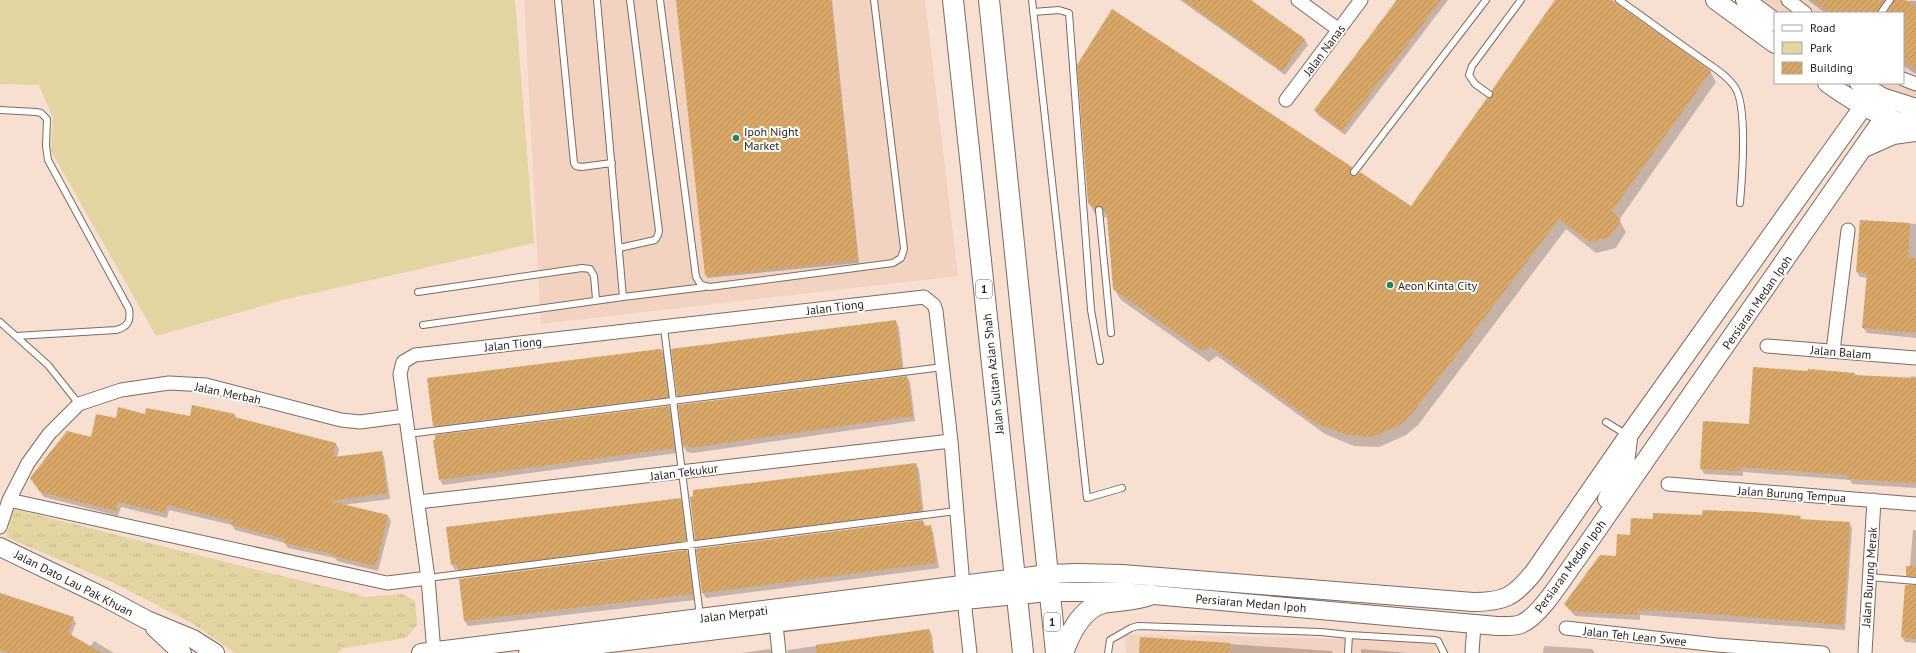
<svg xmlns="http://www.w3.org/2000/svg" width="1916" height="653" viewBox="0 0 1916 653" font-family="'PT Sans',sans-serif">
<defs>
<pattern id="park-tufts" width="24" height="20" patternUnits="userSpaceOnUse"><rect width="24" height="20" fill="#e3d5a1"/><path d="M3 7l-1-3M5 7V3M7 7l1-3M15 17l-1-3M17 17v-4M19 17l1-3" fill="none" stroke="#c3b68a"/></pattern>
<pattern id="building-hatch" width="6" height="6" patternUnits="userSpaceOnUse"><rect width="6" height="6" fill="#d9a767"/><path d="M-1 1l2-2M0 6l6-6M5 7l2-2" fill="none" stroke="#ba8f59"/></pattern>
</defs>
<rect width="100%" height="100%" fill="#f7dfd2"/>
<path fill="#f2d3c2" d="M524,0H925L958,276L541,324Z
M1744,0H1916V112L1862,83H1903V13H1775Z
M1125,634L1437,641L1435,653H1126Z"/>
<path fill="#e3d5a1" d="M0,0H515L534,243L283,300L156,336L51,151L53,118L39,85L0,84Z"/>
<path fill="url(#park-tufts)" d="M13,509L367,597L403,594L415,601L417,625L406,638L343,648L337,653H235L192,623L114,583L6,537Z"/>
<path fill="#0003" d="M677,0H832L859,263L707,278Z
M1180,0H1249L1304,39L1308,45L1285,75Z
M1397,0H1448L1345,135L1318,115L1315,110Z
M1556,0H1609L1710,71L1716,82L1619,220L1626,232L1616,248L1596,253L1566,229L1418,425L1406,435L1379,447L1354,446L1325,434L1217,356L1209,362L1121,300L1114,289L1107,217L1102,218L1095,214L1089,203L1351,168L1357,177L1411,208L1494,97Z
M1808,0H1885V5L1889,11L1895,1H1916V74L1903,66V13H1825Z
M1860,221L1916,224V338L1867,333L1863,328L1868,278L1860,277L1857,272Z
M896,322L899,327L904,373L681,401L678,395Z
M661,351L665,356L670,402L437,431L434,426L428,379Z
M1855,376L1911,379V376L1916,377V488L1852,484L1850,480L1743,472V476L1704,474L1701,468L1750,425Z
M907,377L910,382L915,421L693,453L687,452L684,447Z
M669,407L672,412L677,453L443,485L440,480Z
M146,415L190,418L234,415L237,418L336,444L339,449L337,458L381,452L384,457L390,499L343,505L388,516L391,521L378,571L337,561L335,558L288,548L285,543L235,530L232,525L169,510L167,518L121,507L118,516L44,497L34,483L117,420Z
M916,464L919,469L924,516L699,545L696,539Z
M680,499L683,504L688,546L462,575L459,569L455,570L452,564Z
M1703,516L1800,517L1801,520L1849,523L1852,528L1845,630L1640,615V620L1575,616L1569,609L1565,604L1617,557L1631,536L1654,521Z
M923,521L926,527L930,526L933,532L939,568L706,598L703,593L697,549Z
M1913,530H1916V581H1912L1909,576Z
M687,551L690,556L695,600L468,626L465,621Z
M1916,586V643L1905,642L1902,637Z
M0,595L73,618L76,623L71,636L90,647L94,641L114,653H0Z
M929,630L932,635L934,653H787L788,650Z
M1141,638L1332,651L1333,653H1140Z
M1544,646L1592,649L1595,653H1543Z
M770,649L772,653H741Z
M1361,649L1410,653H1361Z"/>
<path fill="url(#building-hatch)" d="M676,0H831L858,260L705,276Z
M1183,0H1251L1305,39L1282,71Z
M1397,0H1441L1342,131L1314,110Z
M1555,0H1612L1711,71L1612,211L1621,220L1610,237L1590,242L1559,219L1412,414L1400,425L1372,437L1348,435L1317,424L1210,346L1202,351L1113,289L1107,214L1104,212L1101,206L1095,208L1088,203L1077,65L1112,9L1352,167L1350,172L1352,176H1356L1360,172L1411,206L1487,98L1493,96L1492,90Z
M1813,0H1878L1884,1L1877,13H1831Z
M1894,0H1905L1916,8V69L1903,61V13H1886Z
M1860,220L1910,223L1908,258H1916V333L1862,328L1867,273L1856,272Z
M896,320L902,368L677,396L671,349Z
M660,349L662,350L668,397L433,426L427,378Z
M1753,367L1808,371V369L1855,373V375L1916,378V483L1848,479V475L1740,467V471L1700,469L1703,421L1749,424Z
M907,376L913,416L689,448V446L683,447L678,405Z
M192,405L235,414L234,417L336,443L333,457L382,451L387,493L330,501L388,515L376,566L333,556V554L284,543L285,539L231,525L232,521L167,505L165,513L118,502L116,511L40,492L30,478L67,431L91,437L96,414L116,418L118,407L145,414L146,408L190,416Z
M669,406L674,448L439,480L433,440H435V435Z
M916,463L922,511L695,540L690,497L693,496V490Z
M681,498L686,541L458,570L457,564L451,565L446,527Z
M1703,510L1756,512L1801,516L1800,519L1850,522L1843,625L1689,612L1638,610L1637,615L1571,611L1564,604L1600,555L1616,556L1617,534L1630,535L1631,518L1653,519V513L1702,515Z
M923,520L924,526L931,525L936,563L702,593L696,549Z
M687,550L693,594L464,621L459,579Z
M1906,566H1916V576H1906Z
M1905,585H1916V639L1901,637Z
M0,593L74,617L68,633L102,653H8L0,650Z
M929,629L933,653H816V645Z
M1140,637L1230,643V653H1139Z"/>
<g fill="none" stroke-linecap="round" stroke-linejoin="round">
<g stroke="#7f6a5f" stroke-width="8">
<path id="lane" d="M558,0L574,163L576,166L581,167L612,163
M597,0L623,297L705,287
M660,0L696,277L701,285L710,287L893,263L901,258L904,249L874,0
M1032,0L1087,498L1122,488
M1619,0C1645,18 1670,37 1696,55C1708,64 1725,73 1734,86C1748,103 1742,180 1740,203
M1033,12L1059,10L1069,13L1091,310L1100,361
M1881,13L1890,0
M1489,94L1475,84L1469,75L1472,66L1521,0
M0,110L36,112L41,113L47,119L46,146L48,160L129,309C131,321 128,327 116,330L16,336
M1354,172L1486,0
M1099,210L1111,333
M619,248L655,240L658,235L659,231L630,0
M418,292L582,268L590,269L594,276L596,299
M0,322L48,365L79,404
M423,325L623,297
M664,328L700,616
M1606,422L1627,435
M408,434L943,367
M1869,577L1916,581
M428,578L956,511
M1349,635L1435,640L1438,641L1444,653
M1108,653L1110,640L1131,628L1138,626L1321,632L1349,635L1348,653"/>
</g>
<g stroke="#7f6a5f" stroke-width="15">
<path id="street" d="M1298,0L1339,30
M1788,0L1805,13
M1903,79L1916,84
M1286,100L1361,0
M1767,346L1916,358
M1833,351L1848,230
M1668,484L1916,504
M9,500L387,583L428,578
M418,502L951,441
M0,527L9,500L28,463L49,434L79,404L121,390L169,383L206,385L341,420L360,422L405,416
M964,600L970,653
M775,615L779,653
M1566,628L1717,645L1823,653
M434,653L428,578L400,374L403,362L415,355L924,297L934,305L936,311L951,441L963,586
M1472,653L1474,624
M1865,653L1874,500"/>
</g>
<g stroke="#7f6a5f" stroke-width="20">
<path id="secondary" d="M1715,0L1775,44
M1745,0L1775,22
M1827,83C1853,102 1884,121 1916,125
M1859,83L1882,97L1916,108
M1864,148L1893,135L1916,132
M1607,499L1625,464L1628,439
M0,547L104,597L147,620L193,639L215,653
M155,628L182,653
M421,653L1048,574L1077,573L1122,574L1473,602C1504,602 1514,597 1534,572L1628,436L1863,107L1882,97
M528,653L964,600L1049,592H1121L1497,626C1505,626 1513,627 1521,624C1541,616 1566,573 1579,556L1885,116"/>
</g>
<g stroke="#7f6a5f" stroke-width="22">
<path id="primary" d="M953,0L1023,653
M989,0L1056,653
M1063,653C1070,633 1081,609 1103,603C1119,600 1134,601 1150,595"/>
</g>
<use href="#lane" stroke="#fff" stroke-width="6"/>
<use href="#street" stroke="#fff" stroke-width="13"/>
<use href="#secondary" stroke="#fff" stroke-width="18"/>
<use href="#primary" stroke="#fff" stroke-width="20"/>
</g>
<g fill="#23845d" stroke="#fff" stroke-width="1.5">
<circle cx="736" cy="138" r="4"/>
<circle cx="1390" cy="285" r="4"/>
</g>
<g text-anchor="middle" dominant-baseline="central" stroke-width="4" stroke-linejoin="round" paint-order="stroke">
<g fill="#fff" stroke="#68625f" stroke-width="1">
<rect x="976" y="280" width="16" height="18" rx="3"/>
<rect x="1044" y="613" width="16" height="18" rx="3"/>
</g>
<g font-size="11" font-weight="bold" fill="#271f1a">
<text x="984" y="289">1</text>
<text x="1052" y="622">1</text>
</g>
<g font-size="12" fill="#271f1a" stroke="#fff">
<text transform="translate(1324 50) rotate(-53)">Jalan Nanas</text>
<text transform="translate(1757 302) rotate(-55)">Persiaran Medan Ipoh</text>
<text transform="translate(835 307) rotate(-7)">Jalan Tiong</text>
<text transform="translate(513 344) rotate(-6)">Jalan Tiong</text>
<text transform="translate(1841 352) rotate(5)">Jalan Balam</text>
<text transform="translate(993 374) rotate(-96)">Jalan Sultan Azlan Shah</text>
<text transform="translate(228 393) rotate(12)">Jalan Merbah</text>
<text transform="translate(684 472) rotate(-7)">Jalan Tekukur</text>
<text transform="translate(1792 494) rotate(4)">Jalan Burung Tempua</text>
<text transform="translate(1570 566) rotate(-54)">Persiaran Medan Ipoh</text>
<text transform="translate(1869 577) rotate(-86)">Jalan Burung Merak</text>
<text transform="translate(74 583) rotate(27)">Jalan Dato Lau Pak Khuan</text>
<text transform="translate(1251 603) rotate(5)">Persiaran Medan Ipoh</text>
<text transform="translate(734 614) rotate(-7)">Jalan Merpati</text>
<text transform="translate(1635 636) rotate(6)">Jalan Teh Lean Swee</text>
</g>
<g font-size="12" fill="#271f1a" stroke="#fff" text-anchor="start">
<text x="744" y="131">Ipoh Night<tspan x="744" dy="14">Market</tspan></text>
<text x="1398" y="285">Aeon Kinta City</text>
</g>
</g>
<rect x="1774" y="12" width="130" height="72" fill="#ffffff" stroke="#a9a5a3"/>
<rect x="1782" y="25" width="20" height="6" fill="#ffffff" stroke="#a9a5a3"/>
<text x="1810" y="32" font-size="12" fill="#271f1a">Road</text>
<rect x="1782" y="42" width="20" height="12" fill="url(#park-tufts)" stroke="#a9a5a3"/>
<text x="1810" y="52" font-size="12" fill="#271f1a">Park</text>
<rect x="1782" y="62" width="20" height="12" fill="url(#building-hatch)" stroke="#a9a5a3"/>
<text x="1810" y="72" font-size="12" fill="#271f1a">Building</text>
</svg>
